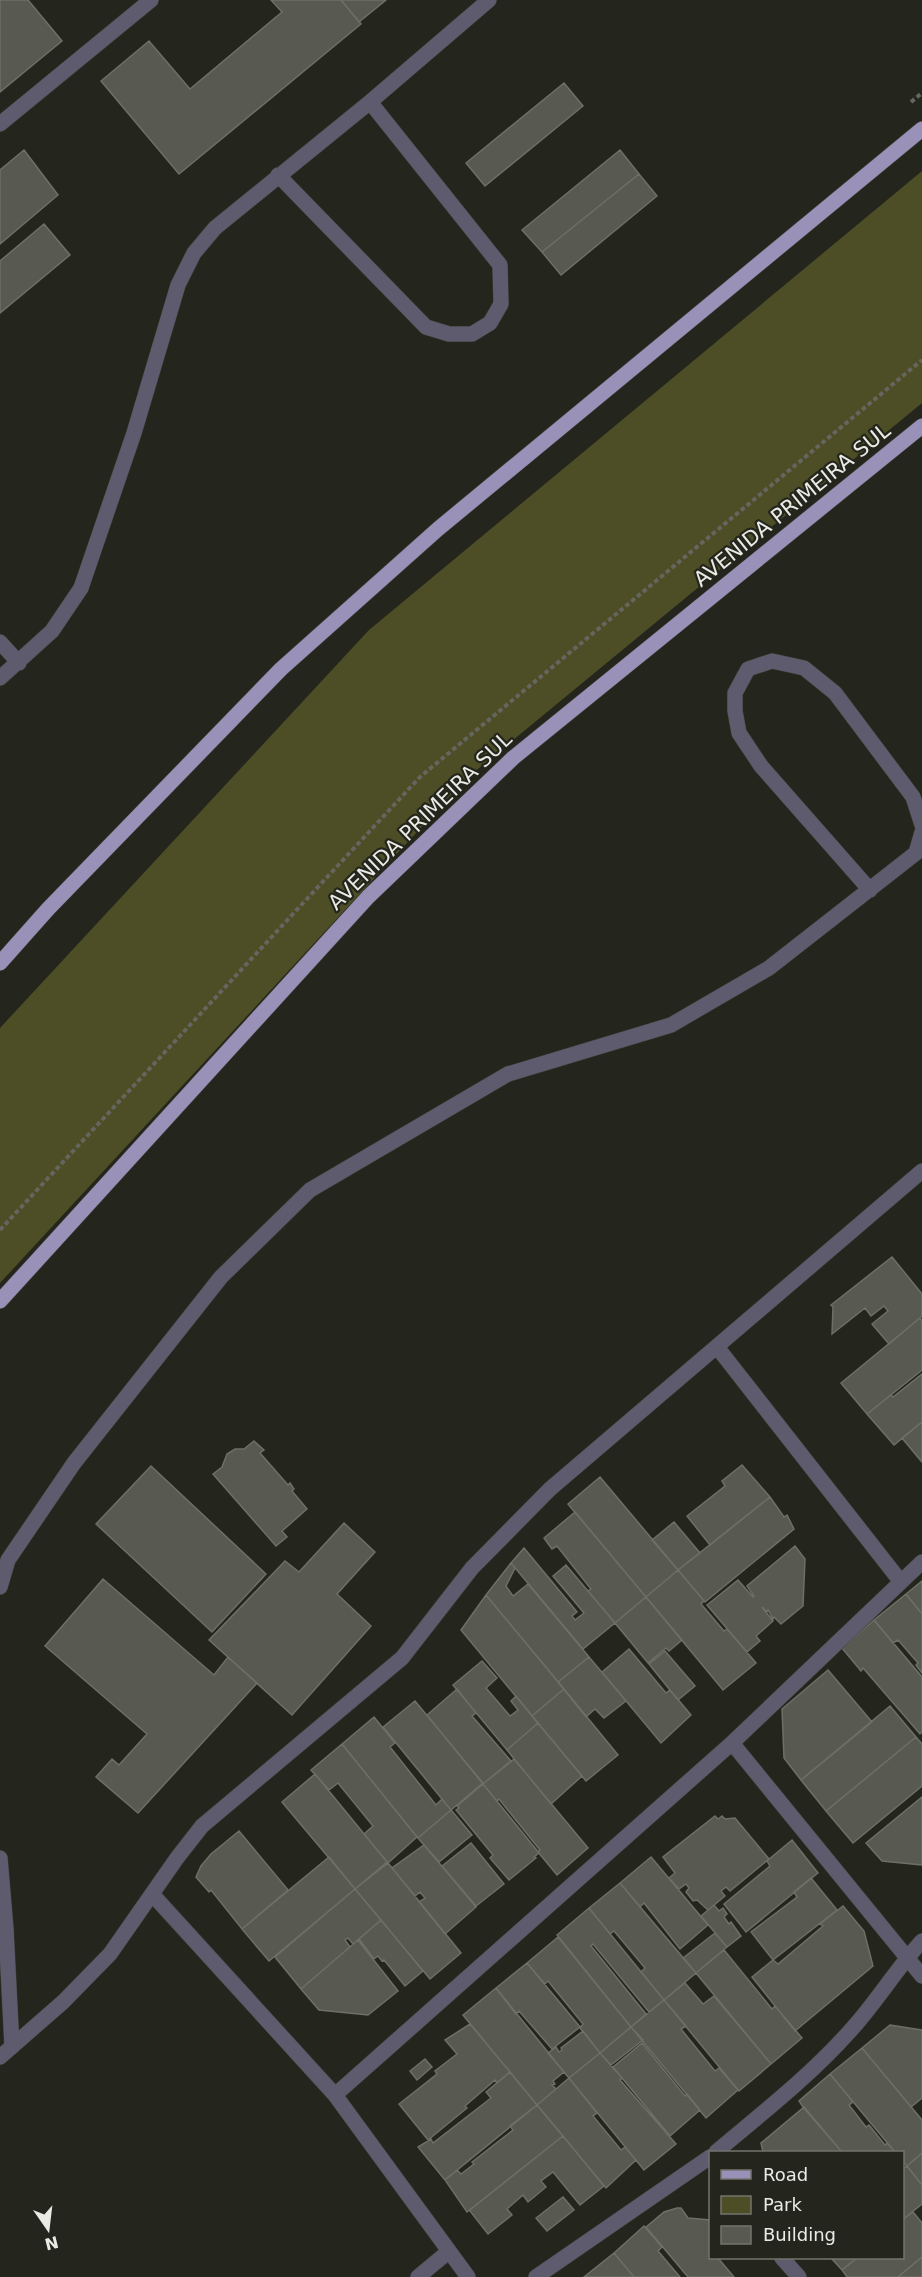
<svg xmlns="http://www.w3.org/2000/svg" width="922" height="2277" viewBox="0 0 922 2277" font-family="'DejaVu Sans',sans-serif">
<rect width="100%" height="100%" fill="#24251d"/>
<path fill="#4e4e26" d="M922,171V403L467,778L0,1283V1028L369,630Z"/>
<path fill="#585950" stroke="#6e6f66" stroke-width="1.5" d="M0,0H28L62,41L0,92Z
M271,0H341L361,24L179,174L101,81L149,41L190,89L282,12Z
M341,0H386L359,22Z
M564,83L583,106L485,186L466,163Z
M24,150L58,195L0,244V170Z
M620,150L639,174L542,252L522,230Z
M639,174L657,196L561,275L542,252Z
M44,224L70,255L0,313V261Z
M892,1257L922,1294V1316L889,1344L872,1324L888,1311L884,1306L871,1316L865,1308L832,1334L833,1307L831,1305Z
M920,1318L922,1321V1370L867,1414L841,1383Z
M922,1374V1422L894,1445L867,1414L891,1395L893,1397Z
M922,1422V1462L902,1438Z
M254,1441L264,1450L260,1453L288,1485L290,1483L294,1489L292,1491L307,1509L282,1531L287,1537L276,1546L213,1474L222,1467L227,1454L235,1449H244Z
M742,1465L770,1497L710,1545L687,1516L725,1486L722,1481Z
M151,1466L266,1574L212,1632L96,1524Z
M600,1477L678,1570L646,1597L568,1504Z
M770,1497L784,1517L787,1515L794,1529L705,1602L678,1570Z
M575,1512L646,1597L615,1623L588,1591L591,1589L557,1546L552,1549L544,1538Z
M674,1522L700,1553L678,1570L652,1540Z
M344,1523L375,1552L337,1594L371,1626L292,1715L209,1640L285,1561L299,1572Z
M795,1546L805,1559L803,1606L781,1624L774,1617L773,1619L768,1610L766,1611L762,1607L773,1621L756,1636L760,1641L747,1652L707,1605L738,1580L753,1597L754,1596L747,1586Z
M524,1548L577,1612L572,1616L575,1620L584,1613L553,1576L566,1565L615,1623L583,1649L511,1563Z
M511,1563L515,1568L506,1586L513,1596L528,1584L589,1657L558,1682L486,1595Z
M678,1570L704,1601L701,1604L724,1631L727,1629L756,1663L723,1690L646,1597Z
M103,1579L214,1675L228,1657L257,1683L138,1813L96,1777L112,1759L119,1765L147,1734L45,1646Z
M922,1581V1614L906,1594Z
M906,1594L922,1614V1673L916,1665L918,1663L898,1640L893,1643L874,1620Z
M486,1595L564,1689L532,1716L461,1630Z
M646,1597L682,1640L669,1651L666,1648L648,1663L615,1623Z
M874,1620L922,1677V1732L920,1734L863,1668L861,1671L842,1648Z
M629,1649L666,1693L670,1690L691,1715L661,1743L602,1672Z
M665,1651L695,1686L678,1700L649,1664Z
M589,1657L626,1701L604,1718L595,1709L586,1717L558,1682Z
M482,1661L497,1678L486,1688L510,1716L518,1710L511,1701L516,1696L538,1723L507,1750L453,1685Z
M828,1670L872,1722L801,1780L784,1758L782,1709Z
M457,1689L476,1713L472,1716L511,1761L483,1784L427,1715Z
M564,1689L618,1755L586,1781L532,1716Z
M415,1701L483,1783L451,1810L383,1727Z
M890,1706L916,1737L826,1811L801,1780Z
M374,1717L395,1743L390,1747L428,1795L436,1805L442,1799L451,1810L418,1838L342,1744Z
M538,1723L582,1776L551,1804L507,1750Z
M916,1737L922,1744V1786L853,1843L826,1811Z
M342,1744L417,1837L388,1863L364,1834L373,1826L338,1783L329,1790L311,1770Z
M514,1759L588,1848L557,1875L538,1852L540,1850L499,1799L497,1801L483,1784Z
M315,1774L387,1862L355,1889L282,1802Z
M483,1784L539,1853L534,1857L536,1858L509,1880L490,1858L493,1855L456,1810L459,1808L457,1806Z
M922,1797V1865L882,1861L866,1843Z
M451,1810L472,1835L439,1862L418,1838Z
M715,1816L718,1819L722,1816L725,1819L735,1818L769,1859L730,1891L726,1887L721,1891L725,1896L708,1910L697,1900L693,1901L686,1892L689,1888L686,1884L679,1889L669,1878L675,1873L663,1857Z
M239,1831L288,1890L242,1929L211,1890L209,1892L196,1877L201,1866L211,1854Z
M792,1840L818,1873L746,1932L724,1904L770,1866L767,1861Z
M471,1843L504,1884L476,1906L442,1866Z
M424,1845L476,1907L445,1934L419,1902L425,1898L420,1892L415,1896L392,1868Z
M329,1857L355,1889L269,1961L242,1929Z
M651,1857L708,1925L680,1949L644,1903L640,1907L620,1883Z
M388,1863L461,1953L430,1979L355,1889Z
M811,1878L837,1910L773,1960L751,1932L797,1897L794,1892Z
M620,1883L696,1973L664,2000L641,1972L645,1968L614,1931L610,1934L589,1908Z
M355,1889L381,1920L353,1944L348,1938L345,1940L350,1947L301,1989L275,1957Z
M714,1905L719,1911L723,1908L727,1914L724,1917L729,1924L731,1922L741,1936L727,1947L701,1916Z
M843,1906L864,1931L873,1966L795,2031L752,1977L773,1960L778,1964L823,1926L820,1924Z
M589,1908L664,2000L649,2012L593,1944L591,1946L646,2014L631,2027L557,1935Z
M381,1920L423,1971L405,1986L384,1960L382,1961L378,1956L374,1959L359,1939Z
M715,1933L727,1947L696,1973L683,1958Z
M558,1937L631,2027L600,2053L580,2028L583,2024L548,1981L545,1984L527,1963Z
M358,1940L398,1991L368,2015L319,2010L301,1989Z
M724,1950L772,2009L775,2006L802,2038L771,2064L696,1973Z
M527,1963L580,2027L552,2049L519,2011L516,2014L496,1988Z
M685,1983L703,2004L714,1996L771,2064L739,2091L664,2000Z
M496,1988L564,2072L553,2081L555,2084L552,2085L556,2089L537,2105L463,2015Z
M664,2000L686,2026L681,2029L715,2071L719,2068L738,2090L706,2118L631,2027Z
M470,2024L510,2072L497,2083L495,2080L465,2106L467,2108L428,2140L399,2104L437,2074L435,2071L457,2054L445,2040Z
M890,2025L922,2030V2098L911,2107L862,2048Z
M631,2027L643,2040L611,2065L600,2053Z
M583,2031L600,2053L569,2078L548,2053L556,2047L559,2052L562,2050L561,2048Z
M642,2043L685,2096L687,2094L700,2110L670,2136L613,2067Z
M862,2048L922,2120V2153L907,2166L902,2161V2152H895L830,2074Z
M600,2053L622,2078L620,2080L676,2144L644,2170L569,2078Z
M425,2059L432,2067L417,2080L410,2071Z
M510,2072L537,2105L445,2180L418,2147L431,2139L433,2143L491,2098L486,2092Z
M830,2074L853,2102L849,2105L866,2127L869,2125L885,2145L887,2143L895,2152H842L803,2107L799,2101Z
M569,2078L597,2113L593,2116L621,2150L625,2147L636,2160L606,2188L537,2105Z
M537,2105L563,2136L467,2212L445,2180L457,2170L461,2174L474,2164L472,2162L513,2130L510,2126Z
M804,2107L842,2152H763L761,2143Z
M563,2136L604,2186L580,2205L553,2172L541,2181L546,2187L528,2202L523,2195L507,2209L512,2215L488,2234L470,2211L471,2209Z
M922,2153V2185L907,2166Z
M907,2166L922,2185V2204L902,2220V2169Z
M563,2197L574,2210L547,2231L536,2218Z
M677,2208H681L688,2218L710,2220V2258H718L734,2277H688L646,2227L664,2212Z
M913,2212L922,2223V2257L898,2277H847L842,2270L857,2258H902V2220Z
M644,2226L662,2247L658,2251L680,2277H634L614,2253Z
M614,2253L634,2277H584Z
M922,2257V2277H898Z
M831,2258H857L842,2270Z"/>
<g fill="none" stroke-linecap="round" stroke-linejoin="round">
<g stroke="#404139" stroke-width="16">
<path id="minor" d="M0,124L151,0
M278,175L426,327L449,334H472L490,323L501,304L500,265L370,102
M0,642L19,663
M0,678L52,631L81,588L134,433L178,285L194,253L215,228L370,102L489,0
M870,890L761,766L739,733L735,711V693L748,669L772,661L804,668L835,693L913,797L922,825
M717,1347L901,1582
M0,1587L8,1560L74,1463L221,1277L310,1190L508,1074L671,1025L769,968L916,853L922,832
M732,1743L922,1976
M0,1858L6,1929L12,2047
M152,1894L335,2095L468,2277
M0,2057L63,2002L110,1954L177,1858L202,1826L402,1658L472,1568L550,1489L922,1171
M335,2095L732,1743L922,1562
M716,2152C761,2114 810,2076 850,2031C876,2003 896,1969 922,1941
M782,2258L799,2277
M418,2277L448,2252
M536,2277L710,2157"/>
</g>
<g stroke="#404139" stroke-width="16">
<path id="major" d="M0,963L48,909L281,669L438,529L922,129
M0,1301L368,897L513,758L922,426"/>
</g>
<path stroke="#65665f" stroke-width="4" stroke-dasharray="4.5 3" stroke-linecap="butt" d="M911,102L922,93
M0,1230L420,777L922,360"/>
<use href="#minor" stroke="#5f5b6e" stroke-width="15"/>
<use href="#major" stroke="#9991b8" stroke-width="15"/>
</g>
<g text-anchor="middle" dominant-baseline="central" stroke-width="4.5" stroke-linejoin="round" paint-order="stroke">
<g font-size="21" fill="#ebebe6" stroke="#24251d">
<text transform="translate(792 505) rotate(-39)">AVENIDA PRIMEIRA SUL</text>
<text transform="translate(420 821) rotate(-44)">AVENIDA PRIMEIRA SUL</text>
</g>
</g>
<rect x="709" y="2151" width="195" height="108" fill="#24251d" stroke="#74746d" stroke-width="1.5"/>
<rect x="721" y="2170" width="30" height="9" fill="#9991b8" stroke="#74746d" stroke-width="1.5"/>
<text x="763" y="2181" font-size="18" fill="#ebebe6">Road</text>
<rect x="721" y="2196" width="30" height="18" fill="#4e4e26" stroke="#74746d" stroke-width="1.5"/>
<text x="763" y="2211" font-size="18" fill="#ebebe6">Park</text>
<rect x="721" y="2226" width="30" height="18" fill="#585950" stroke="#74746d" stroke-width="1.5"/>
<text x="763" y="2241" font-size="18" fill="#ebebe6">Building</text>
<g transform="translate(48 2229) rotate(166)" stroke="#24251d" stroke-width="4.5" paint-order="stroke">
<path d="M0-4.5L10 22L0 15L-10 22Z" fill="#ebebe6"/>
<text y="-9" font-size="16" font-weight="bold" text-anchor="middle" fill="#ebebe6">N</text>
</g>
</svg>
